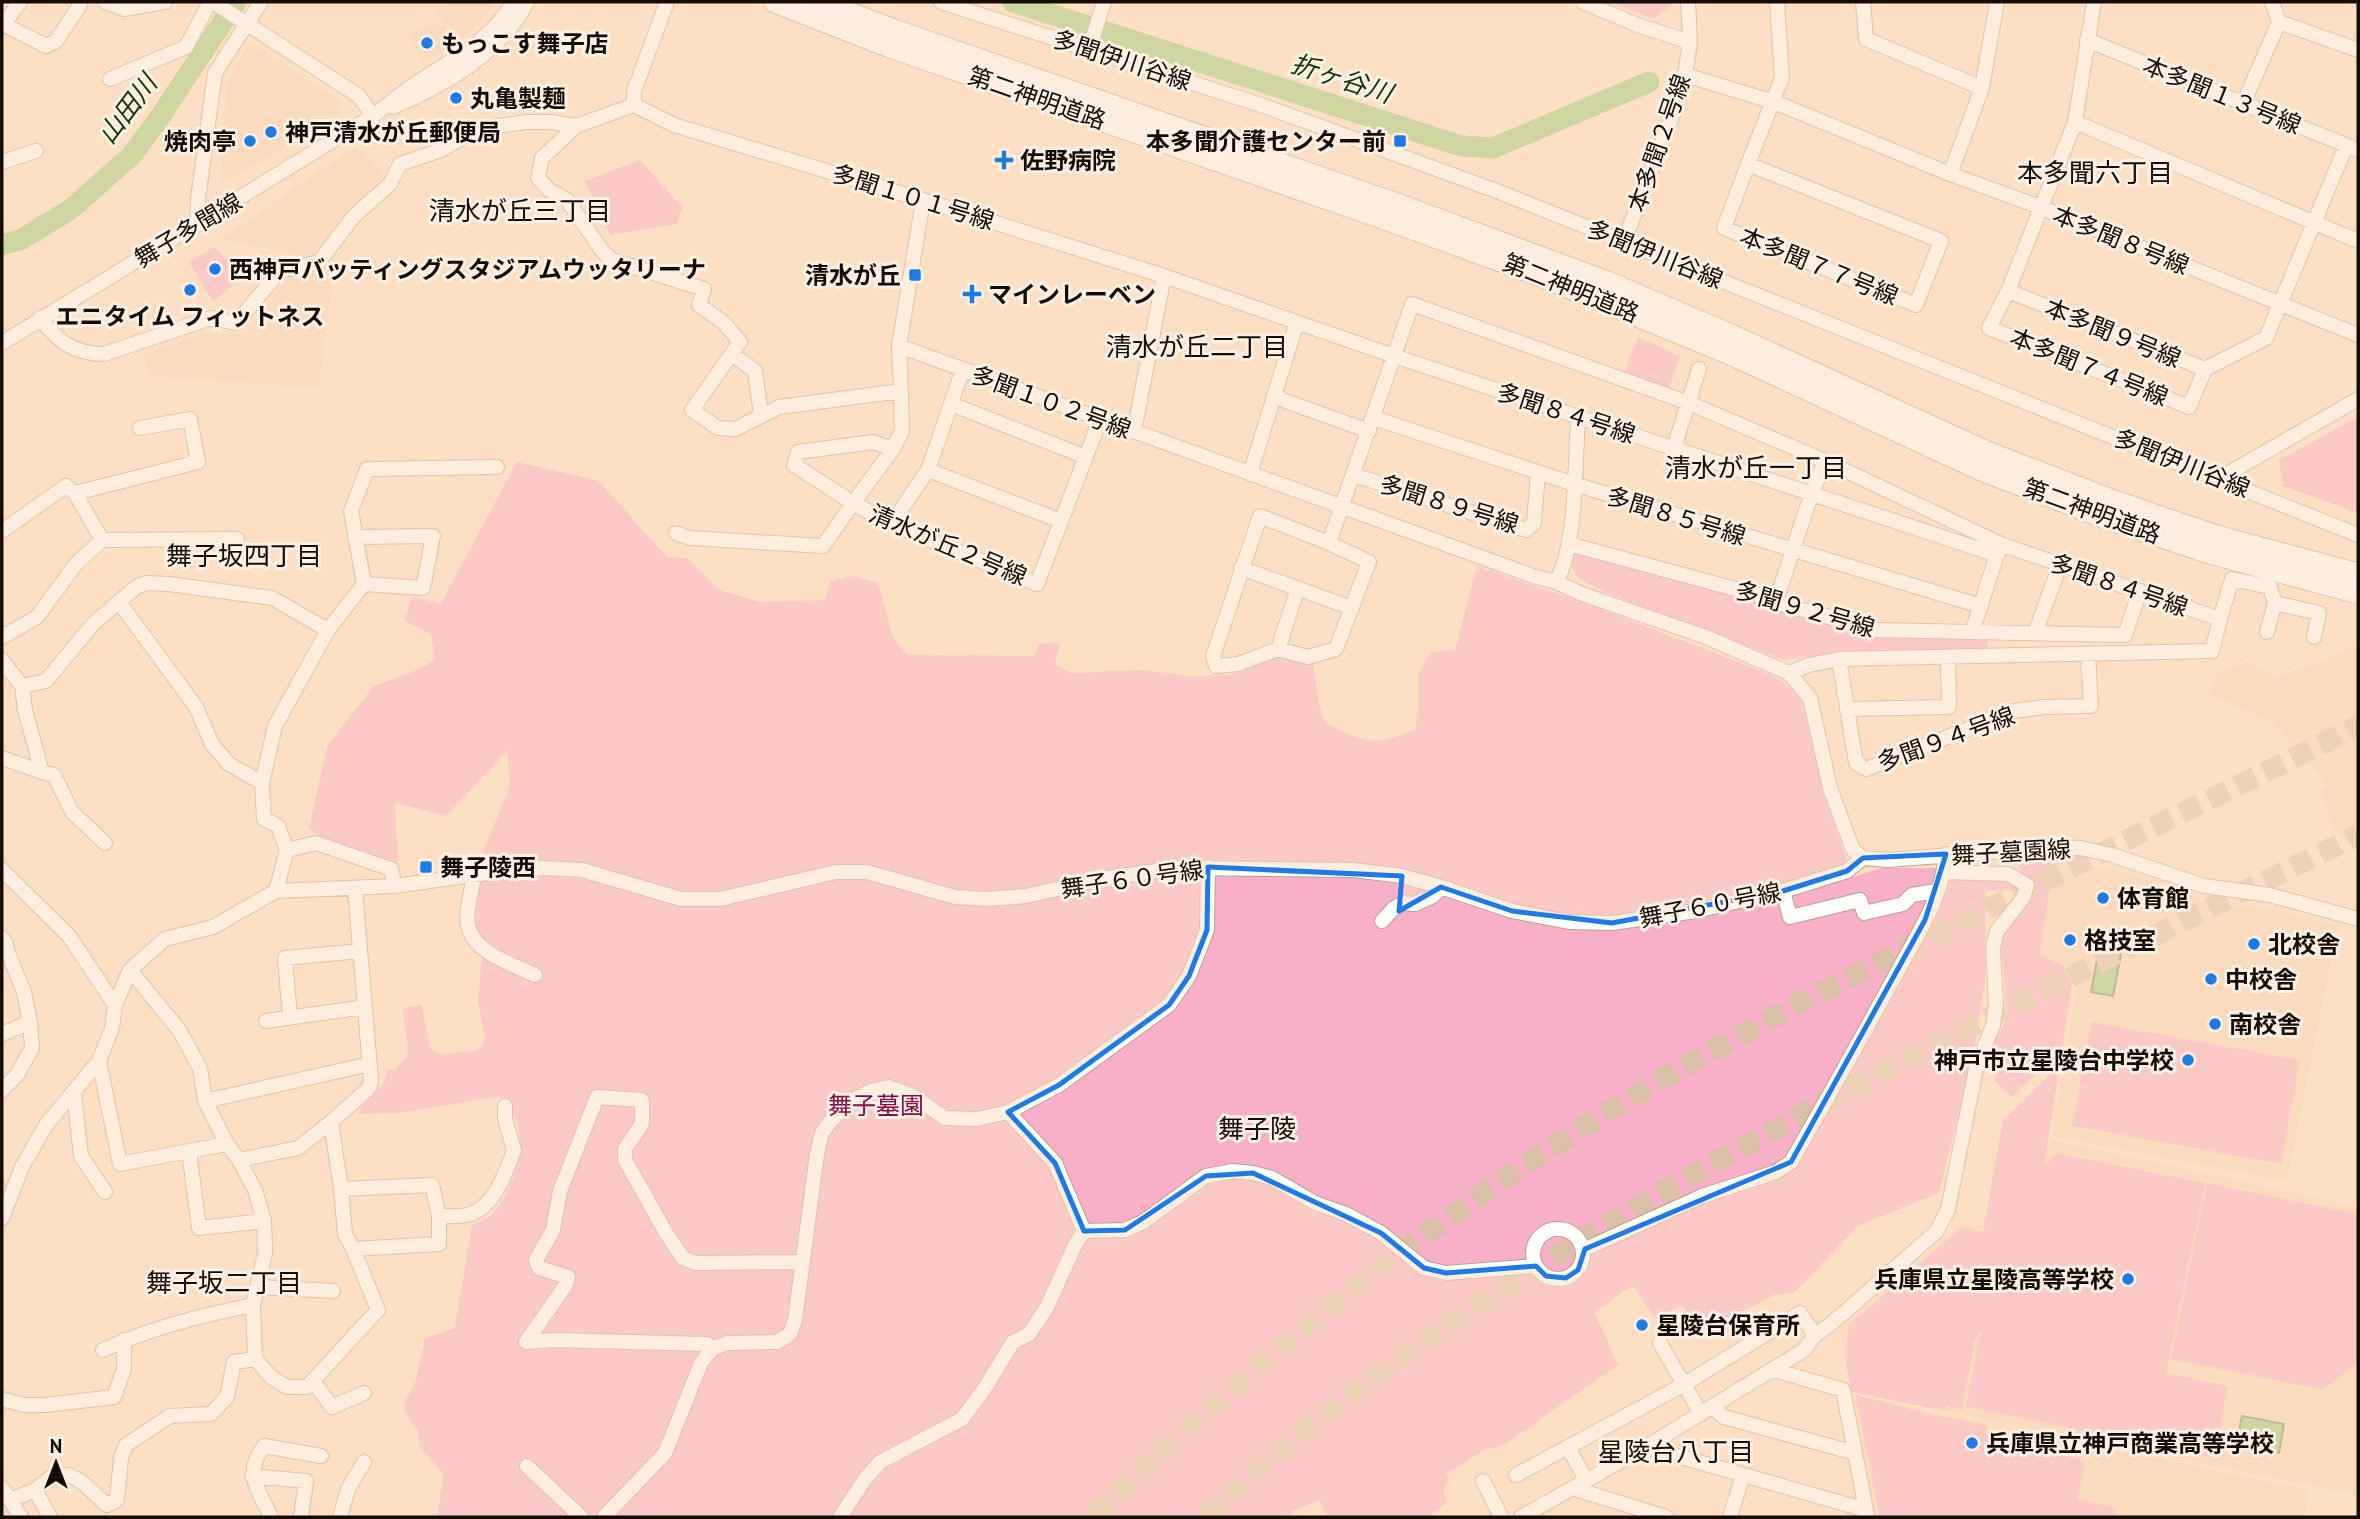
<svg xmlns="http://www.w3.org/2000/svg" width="2360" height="1519" viewBox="0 0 2360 1519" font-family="'PT Sans','Noto Sans JP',sans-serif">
<rect width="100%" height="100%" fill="#fde0c4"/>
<path fill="#f8d5b3" d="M443,2H495L480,22L463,39L454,31L460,39L423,64L409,34L436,24L448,26L433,12Z
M250,43L343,101L336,121L220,184L227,80Z
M355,147L385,173L314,258L220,239Z
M334,266L319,388L148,376L144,354L201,334H244L287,277Z
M2358,644V847L2345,842L2334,829L2321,792L2327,785L2273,723L2208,694L2216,674L2247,662L2276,676L2321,662Z
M2054,859L2128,873L2209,903L2263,908L2338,925L2287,1181L2052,1136L2077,985L2033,976Z
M2052,1140L2358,1207V1495L1851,1392L1840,1329L1963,1222L1992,1229Z
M1853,1394L2308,1490L2305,1517H1875Z"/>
<path fill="#f8b0c8" d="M1611,2H1674L1654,19Z
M640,160L682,207L677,224L610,235L585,181Z
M214,247L243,276L213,302L189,262Z
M1638,337L1680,356L1668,392L1623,375Z
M2358,417V513L2283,486L2279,460Z
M517,462L599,481L667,557L688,558L720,590L761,602L825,600L830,582L851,576L878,583L893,637L907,655L1035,656L1039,644L1052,642L1060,645L1055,664L1071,673L1143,670L1190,676L1229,675L1278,656L1313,664L1319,704L1325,723C1369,743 1368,747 1415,730L1419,706V672L1431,652L1455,650L1477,566L1593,606L1769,674L1790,687L1801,700L1829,809L1853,877L1882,868H1934L1954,877H2003L2016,887L2013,890L1986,891L1985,980L1974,1051L1939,1193L1858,1226L1794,1293L1774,1295L1698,1336L1683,1306L1654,1317L1634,1287L1626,1289L1595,1313L1618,1365L1504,1445L1484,1450L1446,1474L1449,1480L1443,1490L1447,1502L1429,1517H1327L1319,1500L1292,1511V1517H434L437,1516L444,1475L420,1447L417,1429L405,1412L404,1403L415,1383L425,1338L455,1328L472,1225C478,1222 486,1220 491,1215C514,1190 528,1148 514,1115C511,1108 507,1102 503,1096L399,1113L359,1114C365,1096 386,1091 387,1071L396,1069L408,1055L403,1008L422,1005L430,1048L438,1054L475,1051L483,1046L485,1037L478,1001L482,955L471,925L478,879L497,868L478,864L510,786L507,751L446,816L395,803L398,864L367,852L339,850L309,829L327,746L374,686L420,669L435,660L431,634L404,621L412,597L441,603Z
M1574,550L1769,602V606L1822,621L1987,638L1988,649L1848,652L1784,660L1609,594L1578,578L1572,569Z
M2022,859H2054L2040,954L2063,966L2072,984L2044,1167L2056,1153L2205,1183L2166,1373L2228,1386L2214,1457L1966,1407L1981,1332L1975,1339L1962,1410L1946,1405L1945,1411L1851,1392L1845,1356L1849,1325L1962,1227L1983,1232L2003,1120L2050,1075L2043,1067L2012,1097L1995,1082V1040L2007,1019L2001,939L2026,902L2030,883L2018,867Z
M2092,1022L2300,1060L2281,1164L2072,1126Z
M2207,1183L2358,1214V1363L2323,1390L2171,1359Z
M1856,1395L1933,1415L1987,1425L1985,1435L2085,1461L2078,1499L2117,1508L2114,1517H1880Z"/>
<path fill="#94c876" stroke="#6e9054" stroke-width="2" d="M2099,949L2121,954L2113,996L2091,992Z
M2242,1416L2284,1424L2279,1453L2236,1445Z"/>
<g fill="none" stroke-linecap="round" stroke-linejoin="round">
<path stroke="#94c876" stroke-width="21" d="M1013,2L1461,146L1493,148L1649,82
M2,245L22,239L71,209L132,155L160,117L236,2"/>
<path stroke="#dac0a7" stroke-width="21" stroke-dasharray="21 10" stroke-linecap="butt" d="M1094,1517C1257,1356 1438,1214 1634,1096C1750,1026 1872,966 1993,906C2115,846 2237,786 2358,726
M1205,1517C1333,1397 1481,1299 1632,1210C1867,1072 2114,956 2358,835"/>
<g stroke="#bba085" stroke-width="16">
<path id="minor" d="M105,2L124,9L165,2
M213,2L359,96L373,116
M667,2L634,91V105L674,125L923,200L1164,276L1394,356L1997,555L2003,545L2220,619L2212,651L1839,659L1809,665L1789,673
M941,2L1264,106L1494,190L2358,535
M1583,2L1640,26L1690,42
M1863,2L1866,39L1982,88
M2094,2L2075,122L2008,291L2205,369L2266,338L2346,146
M2279,22L2358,50
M3,24L46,46L56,41L80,5
M2,26L20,2
M2087,40L2358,150
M1089,50L1104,2
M1685,75L1774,102L1950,174L2040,207L2358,335
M110,79L186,47L210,2
M2243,104L2279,22L2272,2
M393,107C444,85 501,54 527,2
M2075,122L2358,241
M576,126L542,158L538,178L549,190L567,200L603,252L612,260L704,289L699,305L724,323L740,342L692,410L718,428L735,429L779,407L901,391L899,346L923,200
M2,162L36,151
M1748,164L1941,241L1916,305L1724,228Z
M1748,164L1782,78L1777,2
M1950,174L1982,88L1997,2
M197,225L198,199L215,73L261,2
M1624,241L1677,104L1685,75L1690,42L1688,2
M2008,291L1989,328L2189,407L2205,369
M40,318C58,341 73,354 104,354L211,318L236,323L280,271L319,262L354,216L390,184L400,164L441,150L477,129L526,122H551L576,126L634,105
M2,343L373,116C386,106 399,95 412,86C448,61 492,42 513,2
M899,346L1536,577L1556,582L1582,594L1706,637L1789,673L1810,698L1830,788L1853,850L1863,858
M732,354L755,371L761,415
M1274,397L1369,431
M951,404L1086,457
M1374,418L1574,484L1981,606
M1134,432L1164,276
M1674,448L1699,369
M893,449L873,442L798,452L794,465L853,503L893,449L902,431L901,391
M928,470L1061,521
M1250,474L1297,322
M1354,475L1526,530L1534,523L1538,472
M2220,478L2358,399
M75,493L198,462L190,419L140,428
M891,524L928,470L963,369
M2,531L66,486L75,493L102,540
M676,533L690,538L823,546L853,503L891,524L1037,584L1100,420
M355,537L433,536L423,588L364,584
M1329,543L1260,516L1213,656L1216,666L1238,664L1278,649L1308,657L1336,649L1369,562L1329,543L1412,304L1689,403L1825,461L2003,545
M1569,544L1776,600L1784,605L1877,630L2125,635L2140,591
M1241,568L1352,608
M1556,582C1577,546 1575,461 1578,417
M1776,600C1793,554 1805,506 1825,461
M119,602L196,707L212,744L229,764L262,783L264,819L278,826L287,850
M2220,619L2232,579L2270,587L2275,603L2319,613L2314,637
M1972,632L1997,555
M2267,632L2275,603
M2035,633L2060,565
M2,637L37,617L75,565L102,540L237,539
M1278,649L1298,588
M1839,659L1856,763L1866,769L2014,711L2044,707L2091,706L2088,654
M2,660L22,686L25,710L42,772L2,758
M22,686L46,681L93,624L136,587L146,583L169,584L272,598L328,630
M1847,709L1949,707L1948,657
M42,772L54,775L72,812L105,843
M262,783L275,726L328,630L364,584L351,511L367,469L497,467
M287,850L316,843L391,869L395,886
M1863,858L1888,860L2055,847L2081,848L2112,855L2204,886L2270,895L2358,919
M2,870L69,936L115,1005
M474,876C472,891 465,910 468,925C473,953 512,964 535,975
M276,891L287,850
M1783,891L1790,917L1860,900L1864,913L1903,904L1912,895L1936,891
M1382,921L1394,908L1403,903L1415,904L1433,896L1441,887
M2,938L6,943V948L24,992L30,1022L2,1034
M130,970L179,1030L200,1068L205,1101L227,1144L239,1160L255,1190L264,1221L265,1253L253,1305L255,1359L272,1378L287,1387H307L378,1310L353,1249L439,1244V1216L432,1185L341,1189L331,1122L369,1088L371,1080L355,889
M290,1017L285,958L360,951
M266,1021L365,1007
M99,1061L120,1164L189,1151
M2,1090L17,1075L32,1048L30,1022
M74,1093L81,1156L105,1192
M205,1101L370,1064
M1008,1112L1055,1163L1084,1231
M227,1144L189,1151L199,1228L264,1221
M239,1160L298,1148L331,1122
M341,1189L345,1234L353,1249
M439,1216C448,1216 458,1217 467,1215C495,1208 505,1174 514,1150L505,1119V1106
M2,1218L22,1167L46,1125L99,1061L112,1028L115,1005L130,970L165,939L213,927L276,891L395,886L508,870L544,868L582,870L681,899H720L836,872H867L955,897L987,899L1026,896L1101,879L1176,868L1354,870L1402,876L1441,887L1512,911L1569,922L1612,923L1696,911L1783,891L1847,871L1863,858
M1533 1254a25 25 0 1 1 50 0a25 25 0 1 1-50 0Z
M1084,1231L1125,1230L1143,1222L1206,1176L1233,1171L1253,1173L1272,1178L1315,1203L1346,1214L1381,1233L1424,1268L1446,1273L1536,1266
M1583,1250L1702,1196L1776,1172L1791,1162C1826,1101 1860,1040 1894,978C1914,940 1943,898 1946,854
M258,1287L333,1291
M1660,1343L1701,1414
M713,1348L707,1344L555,1340L526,1342L565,1286L568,1277L539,1268L536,1260L553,1230L560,1191L597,1097L642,1100V1124L625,1149V1160L666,1233L683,1258L695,1263L802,1262
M103,1350C150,1328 202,1315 253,1305
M1774,1370L1843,1390L1866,1510
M313,1381L332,1407L364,1393
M2,1399L24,1405H45L114,1397L124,1369V1340
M1712,1407L1724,1417L1855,1453
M1646,1447L1866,1510L1867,1517
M527,1466L581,1517
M1516,1475L1568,1447
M252,1476L306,1481L301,1517
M1586,1480L1568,1447L1683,1385L1800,1313L1815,1335
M1483,1481L1501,1517
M2,1488L21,1517
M1572,1488L1666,1517
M35,1490L50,1517
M10,1500L35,1490L50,1478L69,1475L82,1482L107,1505L117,1500L121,1458L126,1445L170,1416L211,1414L227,1397L234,1362L255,1359
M271,1517C258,1489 243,1474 264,1446L321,1456
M340,1517L348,1489L364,1462
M604,1517L665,1453L701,1363L713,1348L728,1343L777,1342L790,1334L795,1320L817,1154L822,1133L830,1122L849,1102L871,1091L889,1087L913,1096L945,1118L977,1119L1008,1112L1059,1085L1169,1005L1189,976L1207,930L1208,867
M840,1517L865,1479L880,1462L962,1419L983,1391L1013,1342L1029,1334L1047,1307L1075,1245L1084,1231
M1521,1517L1646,1447L1804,1350L1815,1335L1831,1324L1937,1231L1948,1209L1976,1069L1993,1025L1996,1005L1993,948L1997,931L2023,898L2027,885L2008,874L1945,872
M1730,1517L1743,1475"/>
</g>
<g stroke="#bba085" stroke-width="23">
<path id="highway" d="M775,2L890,47L1391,221L1533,273L1728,353L1979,469L2108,519L2210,553L2358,593
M820,2L897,31L1397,204L1610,283L1731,335L1987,452L2114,501L2216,536L2358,574"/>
</g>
<use href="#minor" stroke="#fff" stroke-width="14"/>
<use href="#highway" stroke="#fff" stroke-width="21"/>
</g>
<path d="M0 0H2360V1519H0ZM1946,854L1925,920L1791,1162L1585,1249L1578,1270L1566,1278L1546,1276L1536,1266L1446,1273L1424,1268L1381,1233L1253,1173L1206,1176L1125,1230L1084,1231L1055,1163L1008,1112L1059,1085L1169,1005L1189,976L1207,930L1208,867L1402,876L1399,911L1441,887L1512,911L1612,923L1783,891L1847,871L1863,858Z" fill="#fde0c4" fill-opacity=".55" fill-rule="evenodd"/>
<path fill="none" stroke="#1e7be5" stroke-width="5" stroke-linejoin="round" d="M1946,854L1925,920L1791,1162L1585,1249L1578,1270L1566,1278L1546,1276L1536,1266L1446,1273L1424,1268L1381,1233L1253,1173L1206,1176L1125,1230L1084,1231L1055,1163L1008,1112L1059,1085L1169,1005L1189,976L1207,930L1208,867L1402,876L1399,911L1441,887L1512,911L1612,923L1783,891L1847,871L1863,858Z"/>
<g fill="#1e7be5" stroke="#fdf1e6" stroke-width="2.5">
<circle cx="427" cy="43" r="7"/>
<circle cx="456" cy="98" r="7"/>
<circle cx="271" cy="132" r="7"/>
<circle cx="250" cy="141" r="7"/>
<rect x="1393" y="134" width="14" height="14" rx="3.5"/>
<path d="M1000.5 149.5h7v7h7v7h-7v7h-7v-7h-7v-7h7z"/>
<circle cx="215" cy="269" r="7"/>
<rect x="908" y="268" width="14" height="14" rx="3.5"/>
<circle cx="190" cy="290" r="7"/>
<path d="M968.5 283.5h7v7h7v7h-7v7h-7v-7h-7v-7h7z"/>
<rect x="419" y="860" width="14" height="14" rx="3.5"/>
<circle cx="2103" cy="898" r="7"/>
<circle cx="2070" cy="940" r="7"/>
<circle cx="2254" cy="944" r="7"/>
<circle cx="2211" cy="979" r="7"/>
<circle cx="2215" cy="1024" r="7"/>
<circle cx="2188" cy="1060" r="7"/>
<circle cx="2128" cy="1279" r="7"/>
<circle cx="1642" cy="1325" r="7"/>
<circle cx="1972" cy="1443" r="7"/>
</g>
<g text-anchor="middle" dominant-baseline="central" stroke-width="6" stroke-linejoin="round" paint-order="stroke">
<g font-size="24" font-weight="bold" fill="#150c04" stroke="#fdf1e6" text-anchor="start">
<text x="441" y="43">もっこす舞子店</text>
<text x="470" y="98">丸亀製麺</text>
<text x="285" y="132">神戸清水が丘郵便局</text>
<text x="236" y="141" text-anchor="end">焼肉亭</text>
<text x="1386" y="141" text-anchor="end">本多聞介護センター前</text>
<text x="1020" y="160">佐野病院</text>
<text x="229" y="269">西神戸バッティングスタジアムウッタリーナ</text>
<text x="901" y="275" text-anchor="end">清水が丘</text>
<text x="988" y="294">マインレーベン</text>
<text x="190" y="316" text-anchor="middle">エニタイム フィットネス</text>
<text x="440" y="867">舞子陵西</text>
<text x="2117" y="898">体育館</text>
<text x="2084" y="940">格技室</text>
<text x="2268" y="944">北校舎</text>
<text x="2225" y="979">中校舎</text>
<text x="2229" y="1024">南校舎</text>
<text x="2174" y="1060" text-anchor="end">神戸市立星陵台中学校</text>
<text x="2114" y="1279" text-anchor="end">兵庫県立星陵高等学校</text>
<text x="1656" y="1325">星陵台保育所</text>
<text x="1986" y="1443">兵庫県立神戸商業高等学校</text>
</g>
<g font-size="24" fill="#150c04" stroke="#fdf1e6">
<text transform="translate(1122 60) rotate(18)">多聞伊川谷線</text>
<text transform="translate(2222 95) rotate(22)">本多聞１３号線</text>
<text transform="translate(1037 98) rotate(19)">第二神明道路</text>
<text transform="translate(1659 143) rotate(-71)">本多聞２号線</text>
<text transform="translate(913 197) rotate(17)">多聞１０１号線</text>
<text transform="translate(188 230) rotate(-31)">舞子多聞線</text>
<text transform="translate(2121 240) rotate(22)">本多聞８号線</text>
<text transform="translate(1655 254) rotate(22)">多聞伊川谷線</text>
<text transform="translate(1819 266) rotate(22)">本多聞７７号線</text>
<text transform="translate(1571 288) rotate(22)">第二神明道路</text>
<text transform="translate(2113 333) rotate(22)">本多聞９号線</text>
<text transform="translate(2089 367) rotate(22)">本多聞７４号線</text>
<text transform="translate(1051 402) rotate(20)">多聞１０２号線</text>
<text transform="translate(1566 413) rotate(18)">多聞８４号線</text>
<text transform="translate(2182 463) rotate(22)">多聞伊川谷線</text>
<text transform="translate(1449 504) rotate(17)">多聞８９号線</text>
<text transform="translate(2092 511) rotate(20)">第二神明道路</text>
<text transform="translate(1676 516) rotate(17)">多聞８５号線</text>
<text transform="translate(948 545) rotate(23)">清水が丘２号線</text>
<text transform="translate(2119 585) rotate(19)">多聞８４号線</text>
<text transform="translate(1805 609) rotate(16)">多聞９２号線</text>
<text transform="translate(1946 739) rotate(-20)">多聞９４号線</text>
<text transform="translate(2011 852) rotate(-3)">舞子墓園線</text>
<text transform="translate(1132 879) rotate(-8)">舞子６０号線</text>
<text transform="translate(1710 905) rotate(-11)">舞子６０号線</text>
</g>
<g font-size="24" fill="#800b46" stroke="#fdf1e6">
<text x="876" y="1105">舞子墓園</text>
</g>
<g font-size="26" font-style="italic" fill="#173700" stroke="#fdf1e6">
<text transform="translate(1342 78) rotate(18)">折ヶ谷川</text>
<text transform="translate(127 109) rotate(-53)">山田川</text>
</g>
<g font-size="26" fill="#150c04" stroke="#fdf1e6">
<text x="2095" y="172">本多聞六丁目</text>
<text x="520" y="210">清水が丘三丁目</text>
<text x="1197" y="346">清水が丘二丁目</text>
<text x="1756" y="467">清水が丘一丁目</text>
<text x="244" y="555">舞子坂四丁目</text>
<text x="1257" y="1128">舞子陵</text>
<text x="224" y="1282">舞子坂二丁目</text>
<text x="1676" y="1451">星陵台八丁目</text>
</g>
</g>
<rect width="2360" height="1519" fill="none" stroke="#150c04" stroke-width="7"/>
<g transform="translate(56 1463)" stroke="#fdf1e6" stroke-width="5" paint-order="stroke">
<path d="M0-5L12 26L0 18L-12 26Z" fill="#150c04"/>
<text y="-10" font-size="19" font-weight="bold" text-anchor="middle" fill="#150c04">N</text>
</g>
</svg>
